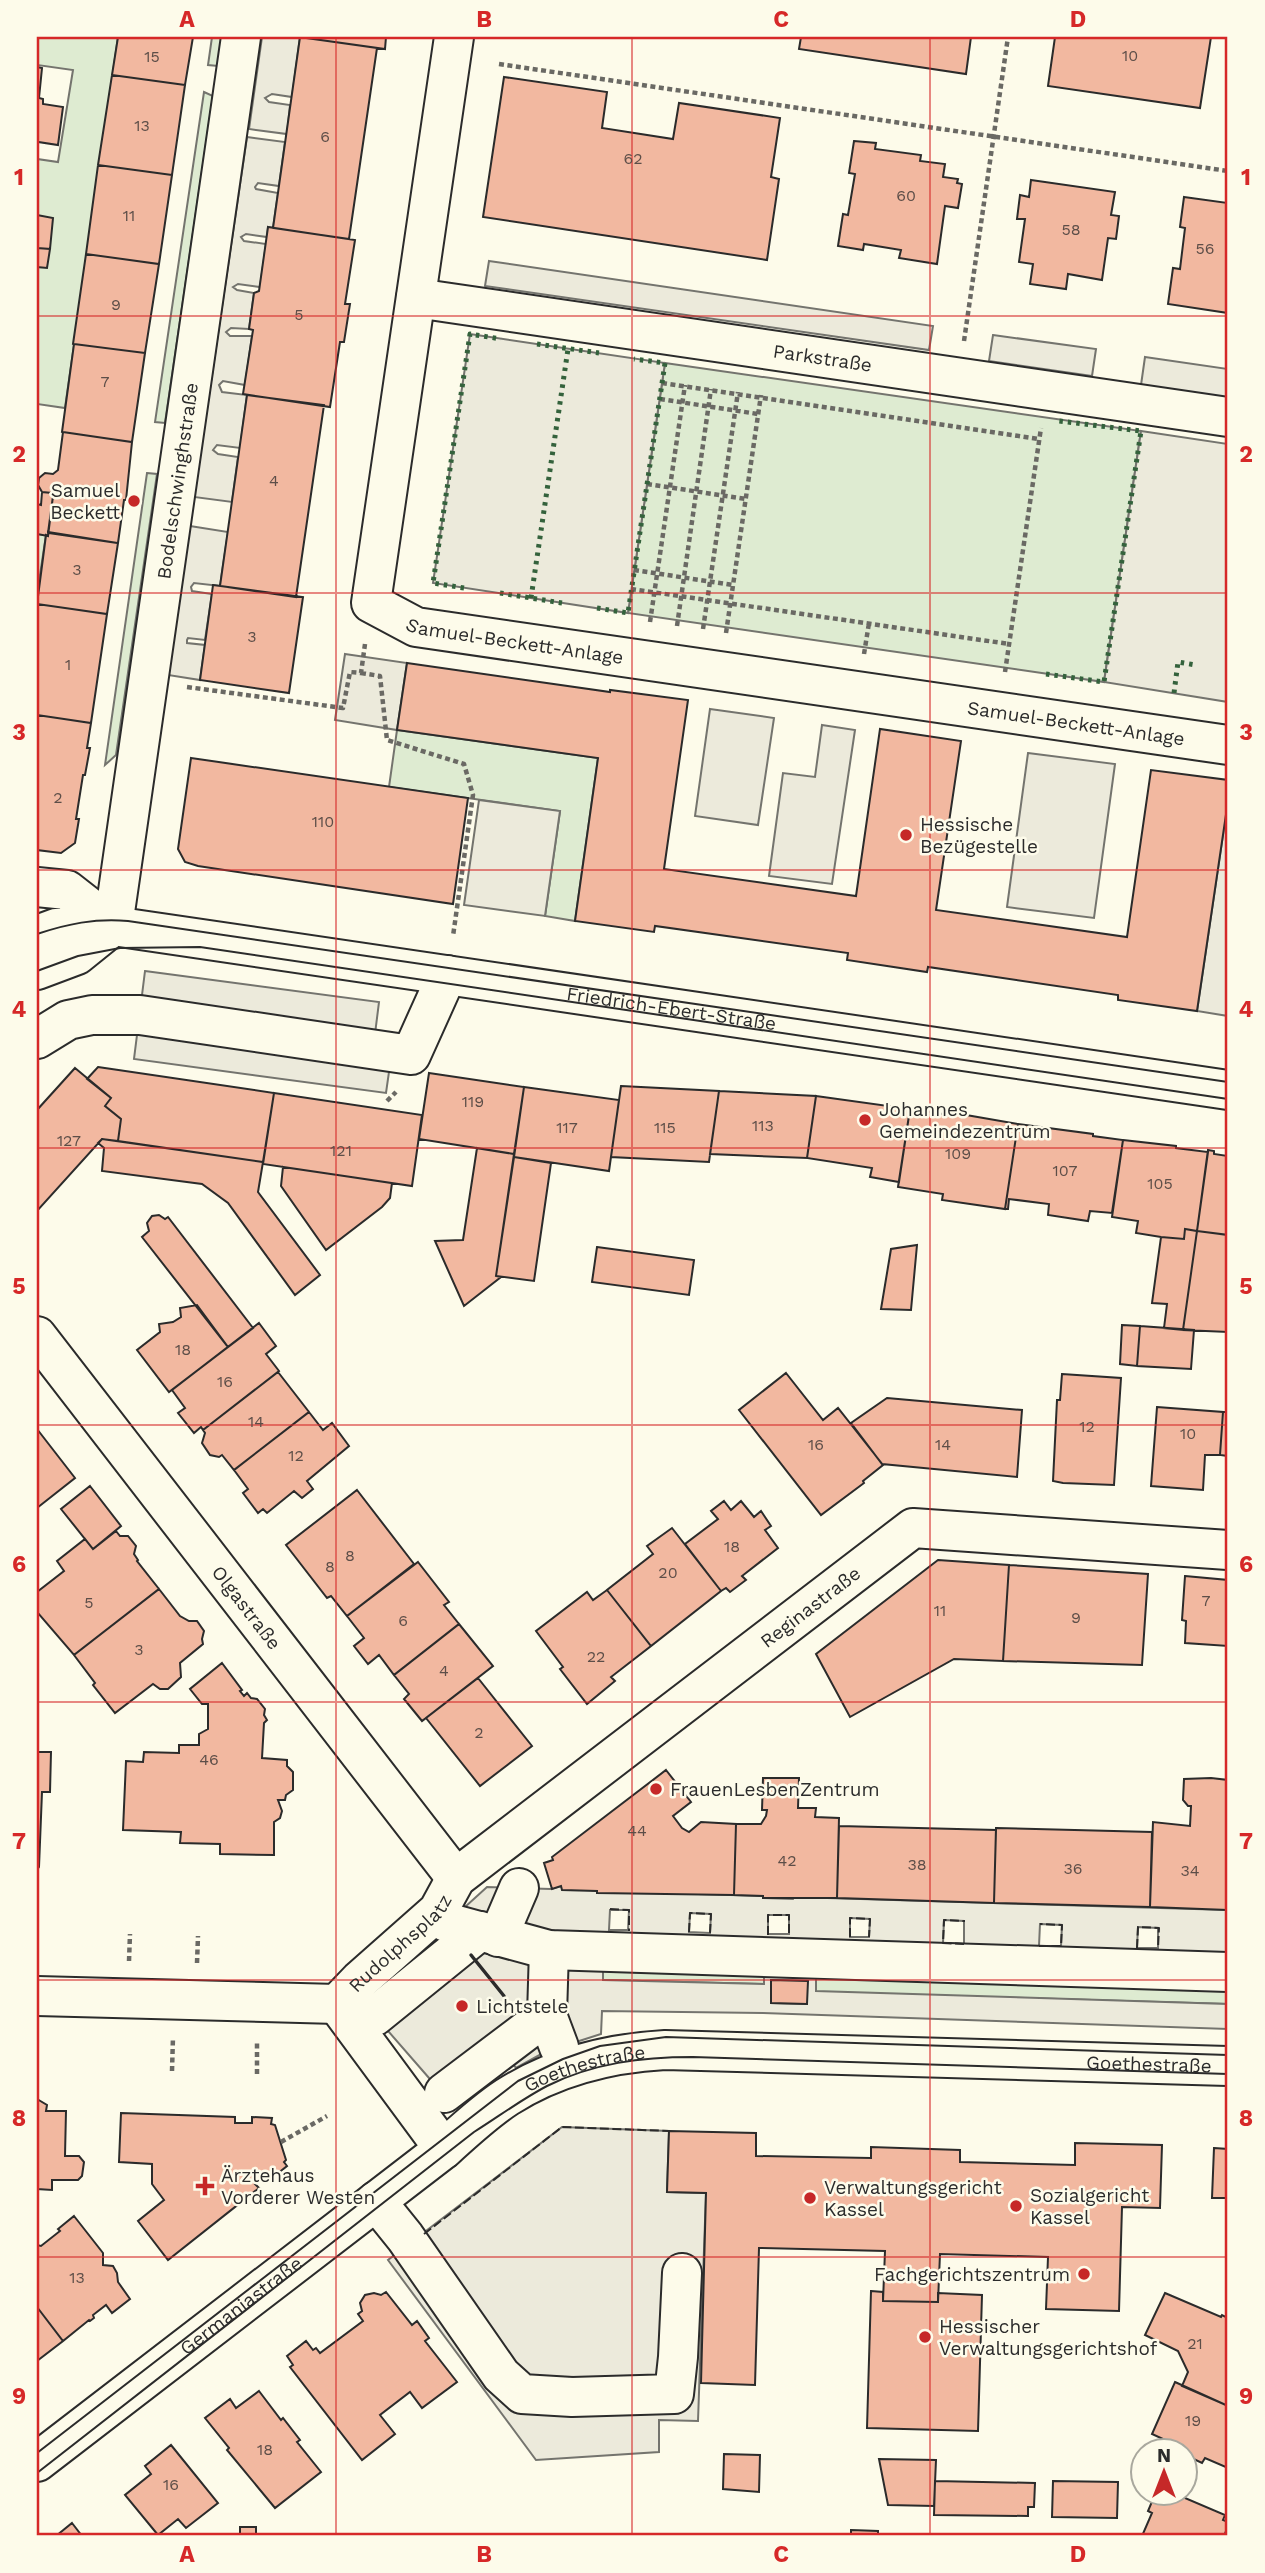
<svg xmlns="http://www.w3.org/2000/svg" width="1265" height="2573" viewBox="0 0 1265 2573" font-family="'Work Sans',sans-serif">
<rect width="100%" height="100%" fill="#fdfbea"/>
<path fill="#deebd1" stroke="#74746e" stroke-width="2" d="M37,37H118L65,408L37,404V159L58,162L73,70L37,65Z
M212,37H222L218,66L208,65Z
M204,92L213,96L165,423L155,422Z
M665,363L1141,431L1104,682L628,613Z
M147,473L157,474L116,755L105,765Z
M37,534L46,535L37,595Z
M397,730L598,758L575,921L545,916L560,811L389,787Z
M603,1968L764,1972V1984L602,1980Z
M816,1974L1228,1986V2004L816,1992Z"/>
<path fill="#eceadb" stroke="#74746e" stroke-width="2" fill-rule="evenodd" d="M262,37H300L292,97L272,94L265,98L269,102L290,105L287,134L249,129Z
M247,137L285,142L279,186L258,183L255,187L256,189L278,193L273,228L268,227L267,237L246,234L241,237L244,241L266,244L260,287L238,284L233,287L237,290L254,293L249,329L231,328L226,332L230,336H252L245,385L223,381L219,385L222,392L247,395L240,448L217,445L213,450L218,454L238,457L232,502L194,497Z
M489,261L933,326L929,350L485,286Z
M470,334L665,363L628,613L433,583Z
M993,335L1096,349L1092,376L989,361Z
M1145,357L1228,369V398L1141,385Z
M1141,431L1228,444V702L1104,682Z
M190,526L228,532L220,586L194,583L191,587L192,591L212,594L205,640L188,638L187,640V643L205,645L200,680L168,675Z
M345,654L407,663L397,730L335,720Z
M710,709L774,718L758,825L695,816Z
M822,725L855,730L832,884L769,876L783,773L815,777Z
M1028,753L1115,764L1094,918L1007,907Z
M479,800L560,811L545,916L464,905Z
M1228,801V1016L1197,1011Z
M145,971L379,1002L375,1034L394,1037L386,1093L134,1059Z
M561,1886L597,1891V1893H665L763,1896L764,1898L793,1899L794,1897L1228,1910V1986L816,1974V1991L1228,2004V2029L763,2013L602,2011L601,2034L545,2052L516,2068L513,2064L436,2086L375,2016L377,1987L487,1887L551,1889ZM610,1910H629L628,1930H609ZM690,1913L711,1914L710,1933L689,1932ZM768,1915H789V1934H768ZM850,1918L870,1919L869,1937H850ZM944,1920L964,1921V1944L943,1943ZM1040,1924L1062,1925L1061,1946H1039ZM1138,1927L1158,1928V1948H1137ZM603,1969L764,1973V1984L603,1980ZM771,1980L807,1981V2004L771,2003Z
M562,2127L669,2131L667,2192L706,2193L698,2421L659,2420V2452L536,2460L388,2260Z"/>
<path fill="#f2b8a0" stroke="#2b2b2b" stroke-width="2" d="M118,37H193L185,85L112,75Z
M299,37H386L385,49Z
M300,37L377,48L349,239L273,228Z
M801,37H971L966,74L799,49Z
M1055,37H1211L1200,108L1048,86Z
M37,67L42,68L39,98L43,99V104L63,107L58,145L38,142L37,149Z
M112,75L185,85L172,175L98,165Z
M504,77L607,92L602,128L673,139L679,103L780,118L771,177L779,179L767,260L483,217Z
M854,141L876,143L875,149L921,155L920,161L945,164L943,177L958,179L957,183L962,184L958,208L945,206L937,264L899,258L901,250L864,244L863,250L838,246L843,214L848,215L855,174L849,173Z
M98,165L172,175L159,264L86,254Z
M1031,180L1115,192L1111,215L1119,216L1116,239L1108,238L1102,280L1068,274L1066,289L1030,284L1033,264L1019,262L1025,219H1017L1020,195L1029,197Z
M1184,197L1228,203V313L1168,304L1173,268L1180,269L1185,228L1180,227Z
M37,215L53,218L50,249L37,248Z
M268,227L355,240L345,304H350L344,342H340L330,407L243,394L253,330L249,329L254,293L259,291Z
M37,248L50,249L47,268L37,267Z
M86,254L159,264L145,353L73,344Z
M74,344L145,353L132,442L62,432Z
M247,395L324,405L296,597L220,586Z
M63,432L132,442L126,500H124L118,543L48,533L53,496L52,493L42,492L38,485L39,478L45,473L53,474L58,470Z
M42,492L52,493L53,496L48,536L37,534V504L41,505Z
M48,532L118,543L107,614L37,604L46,535L48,536Z
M213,585L303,597L289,693L200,680Z
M37,604L107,614L91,723L37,715Z
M407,663L610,692V690L688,700L664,869L856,896L880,729L961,741L936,910L1127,937L1151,770L1228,780V801L1197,1011L1118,1000V995L928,967L927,972L847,960L848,953L655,926L654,932L575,921L598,758L397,730Z
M37,715L91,723L87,748H90L85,775H83L76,819H79L75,843L61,853L37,850Z
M191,758L468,798L453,904L198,866L185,862L178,849Z
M98,1067L274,1093L263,1162L118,1141L121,1119L105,1106L111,1098L87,1079Z
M75,1068L111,1098L105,1106L121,1119L118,1141L102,1139L37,1211V1110Z
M429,1073L524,1087L514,1154L419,1139Z
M621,1086L719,1091L709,1162L611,1157Z
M524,1087L619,1100L609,1171L514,1157Z
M719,1091L816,1096L807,1158L710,1154Z
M274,1093L422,1115L412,1186L263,1164Z
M816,1096L910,1109L899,1182L870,1177L872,1168L807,1158Z
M910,1109L943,1114V1111L1018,1124L1005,1209L942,1200L943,1194L898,1187Z
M1018,1124L1093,1134V1136L1123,1140L1112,1213L1090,1211L1088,1221L1048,1215L1049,1204L1009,1199L1008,1209H1005Z
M102,1139L263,1162L258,1192L320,1275L295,1295L228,1203L202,1184L102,1171L104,1148L98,1143Z
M1123,1140L1176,1146V1148L1208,1152L1197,1231L1185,1229L1184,1239L1161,1237L1136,1233L1138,1221L1112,1217Z
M477,1148L514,1154L496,1276L501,1277L464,1306L435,1241L463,1240Z
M1208,1150L1214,1151V1154L1228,1156V1235L1197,1231Z
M514,1157L551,1163L534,1281L496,1276Z
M283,1167L392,1183L390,1198L382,1207L326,1250L281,1186Z
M159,1215L165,1219L168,1217L253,1328L228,1347L142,1237L149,1231L147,1223L152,1216Z
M1185,1229L1197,1231L1183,1330L1164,1328L1167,1304L1152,1303L1161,1237L1184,1239Z
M1197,1231L1228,1235V1332L1183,1330Z
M917,1245L911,1310L881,1309L891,1249Z
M597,1247L694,1260L689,1295L592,1282Z
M197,1305L228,1347L169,1392L137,1350L160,1332L159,1324L173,1322L181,1317L180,1308Z
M259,1323L276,1346L266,1354L279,1371L203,1430L201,1427L194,1433L178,1413L185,1408L172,1390Z
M1122,1325L1140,1326L1137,1366L1120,1364Z
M1140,1326L1194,1330L1191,1369L1137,1366Z
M278,1372L309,1412L234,1470L222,1455L219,1457L210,1455L202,1443L205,1433L203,1430Z
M786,1373L823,1420L838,1408L883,1465L863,1481L864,1483L821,1515L739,1410Z
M1062,1374L1121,1378L1114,1485L1063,1483L1053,1481L1057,1400H1060Z
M887,1398L1022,1410L1017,1477L882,1464L851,1423Z
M1157,1407L1223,1412L1220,1455H1205L1203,1490L1151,1486Z
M309,1412L323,1430L332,1423L349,1446L307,1481L313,1489L302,1498L294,1491L267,1513L263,1509L258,1513L243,1493L248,1489L234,1470Z
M1223,1412H1228V1456L1220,1455Z
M37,1429L75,1478L37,1508Z
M90,1486L121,1526L93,1549L61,1509Z
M357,1490L414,1564L347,1616L331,1596L327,1598L286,1545Z
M724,1501L731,1510L741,1501L754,1517L761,1511L771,1526L765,1530L778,1548L742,1576L746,1580L730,1592L726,1588L721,1591L685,1544L718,1519L711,1511Z
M672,1528L721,1591L651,1646L607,1590L653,1554L647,1546Z
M116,1531L120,1536H128L136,1546L134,1554L138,1560L137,1561L159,1589L74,1655L37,1612V1592L64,1571L57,1561L85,1539L93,1549Z
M938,1560L1009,1565L1003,1661L954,1659L850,1717L816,1654Z
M418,1562L449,1602L444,1605L459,1624L394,1675L379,1655L368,1664L354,1646L364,1638L347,1616Z
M1009,1565L1148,1574L1142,1665L1003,1661Z
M1185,1576L1228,1580V1646L1185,1643L1186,1621L1182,1620Z
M159,1589L180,1616L189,1621H197L204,1631L202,1639L203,1644L180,1663L181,1677L168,1689H160L153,1684L115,1713L93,1685L95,1683L74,1655Z
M607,1590L651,1646L611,1677L615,1681L587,1704L560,1669L563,1667L536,1631L587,1592L593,1600Z
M459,1624L493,1666L422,1721L404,1699L409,1694L394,1675Z
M222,1663L242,1690L240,1691L244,1696L247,1693L251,1698L257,1699L265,1709L264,1715L267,1720L264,1723L262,1758L287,1760V1766L293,1772V1790L286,1795L285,1800H278L282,1811L280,1818L274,1822V1855L220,1854V1844L180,1843L181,1832L123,1830L126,1761L143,1762L144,1752L179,1753V1745H199V1734L208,1729V1704H202L190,1689Z
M478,1678L532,1746L480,1786L426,1718Z
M37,1752H51L50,1792H42L39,1867L37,1870Z
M666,1770L691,1802L673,1816L682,1828L689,1832L701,1822L736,1824L734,1895L597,1893V1891L562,1890L561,1886L552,1889L544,1863L553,1860L552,1857Z
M763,1778H799L798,1808H816L815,1817L839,1818L837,1898H763V1896L734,1895L736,1824H761L766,1816L767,1810H762Z
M1211,1778L1228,1780V1910L1150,1907L1153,1822L1190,1826L1191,1806H1188L1183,1800L1184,1779Z
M839,1826L996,1830L994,1903L837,1898Z
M996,1828L1152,1832L1150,1907L994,1903Z
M771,1980L808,1981L807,2004L771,2003Z
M37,2099L47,2105L46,2111H66L65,2156H79L84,2162L82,2176L78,2180H52V2190L37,2189Z
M121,2113L235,2117V2123H252V2117L272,2118L271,2124L275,2125L286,2160L284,2162L287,2166L272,2178L268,2173L255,2184L259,2188L168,2260L138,2221L164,2200L152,2184V2164L119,2162Z
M669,2131L756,2133V2156L871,2158V2147L960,2150V2162L1075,2165V2143L1162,2145L1160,2208L1122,2207L1119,2311L1046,2309L1048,2257L940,2254L938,2302L883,2301L885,2251L759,2248L755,2385L701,2383L706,2193L667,2192Z
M1214,2148L1228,2149V2198H1212Z
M74,2216L103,2253V2265L113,2266L117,2273L118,2282L130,2299L112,2313L106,2305L93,2315L94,2318L90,2321L89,2320L63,2341L37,2307V2245L41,2246L60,2231L58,2229Z
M871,2291L883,2292V2301L938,2302V2293L982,2295L978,2431L867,2428Z
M386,2292L412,2325L417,2321L429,2338L425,2341L457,2382L422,2408L410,2392L380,2415L395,2434L362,2460L290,2367L293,2365L287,2356L306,2341L313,2350L316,2348L320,2353L363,2321L358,2314L362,2311L360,2303L365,2295L374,2293L381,2295Z
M1165,2293L1221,2317L1222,2315L1228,2318V2406L1182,2386L1188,2372L1178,2351L1145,2335Z
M37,2307L63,2341L37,2361Z
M1175,2382L1228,2406V2468L1205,2458L1202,2463L1185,2455L1187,2450L1152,2434Z
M259,2391L281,2420L283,2418L300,2440L297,2442L321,2472L275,2508L227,2450L229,2448L205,2418L230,2399L236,2408Z
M171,2445L218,2503L186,2528L178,2519L158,2535L125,2495L151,2474L145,2466Z
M724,2454L760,2455L759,2492L723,2489Z
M879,2459L936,2460L934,2506L888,2505Z
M935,2481L1035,2483L1034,2507H1028V2516L934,2515Z
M1053,2481L1118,2482L1117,2518L1052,2517Z
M1156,2492H1171L1225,2515L1223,2520L1228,2522V2526L1224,2536H1142L1152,2513L1148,2511Z
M72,2523L82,2536H56Z
M240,2527H256V2536H240Z
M851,2530L878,2531V2535L888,2536H851Z"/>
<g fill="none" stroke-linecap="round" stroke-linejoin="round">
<g stroke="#2b2b2b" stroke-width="42">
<g id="minor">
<path id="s1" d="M454,37L371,603L416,627L1228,745"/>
<path id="s2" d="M416,298L1228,417"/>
<path id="s3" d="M37,935L56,928L113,926L241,37"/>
<path d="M37,1039L68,1020L92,1015H140L411,1055L447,975"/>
<path id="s4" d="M37,1336L456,1878"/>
<path d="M446,1922L549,1950L1228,1972"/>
<path d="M498,1937L519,1888"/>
<path d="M549,1950L547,2015L559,2047"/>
<path d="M37,1996L337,2004"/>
<path id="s5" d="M337,2004L360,1980L438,1911L456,1878L913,1528L1228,1550"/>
<path d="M337,2004L444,2149"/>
<path d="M375,2016L480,1931"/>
<path d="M444,2093L547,2015"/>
<path d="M376,2201L405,2237L501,2375L522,2394L572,2397L674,2394L678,2357L682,2273"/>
<path id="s6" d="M37,2462L444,2149C464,2131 484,2112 507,2097C554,2067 610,2053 665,2050L1228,2066"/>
</g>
</g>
<g stroke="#2b2b2b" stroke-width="42">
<g id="major">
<path id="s7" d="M37,887L67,890L113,926L1228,1090"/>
<path d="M37,970L77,955L113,926"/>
</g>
</g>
<path stroke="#6a6964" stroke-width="4.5" stroke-dasharray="5 3.5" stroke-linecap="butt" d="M499,64L1228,171
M964,341L1008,37
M662,383L1039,439
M660,399L758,414
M647,484L746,499
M634,570L733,585
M631,589L1009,644
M650,622L685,385
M677,626L711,389
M703,629L738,392
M726,633L761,395
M864,654L869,623
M1005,672L1041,428
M361,673L380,676L387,740L464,764L473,795L453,936
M187,687L343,708L350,672L361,673L365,644
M387,1101L396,1092
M129,1961L130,1934
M197,1963L198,1936
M172,2071L173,2037
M257,2074V2040
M281,2142L327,2116"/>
<use href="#minor" stroke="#fdfbea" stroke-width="38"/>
<use href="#major" stroke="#fdfbea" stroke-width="38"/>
<path stroke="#2b2b2b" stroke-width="2" d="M37,934C67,924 95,918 128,921L1228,1082
M37,971L78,956L120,948L200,947L1228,1099
M37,2453L518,2081L563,2059L600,2046L666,2037L1228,2055
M37,2473L474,2132C498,2117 522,2099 547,2086C593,2063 642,2057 693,2057L1228,2074"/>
<path stroke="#34623c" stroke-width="5" stroke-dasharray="3.5 5" stroke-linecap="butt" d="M537,344L599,353
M464,588L433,583L470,334L501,339
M500,593L562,603
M531,598L568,349
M597,608L628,613L665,363L634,359
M1046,674L1104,682L1141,431L1059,421
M1174,693L1178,662L1196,665"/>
<path stroke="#2b2b2b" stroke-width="2" stroke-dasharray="9 3.5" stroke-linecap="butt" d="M610,1909L629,1910V1931
M689,1932L690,1913L711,1914L710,1933
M768,1935V1915H789V1935
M850,1937V1918L870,1919L869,1937
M964,1944L943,1943L944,1920L965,1921
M1039,1946H1061L1062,1925L1040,1924
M1137,1948L1138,1927L1159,1928L1158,1948
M424,2234L562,2127L669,2131"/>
<path stroke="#2b2b2b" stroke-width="3.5" d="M471,1955L504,1996"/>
</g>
<path fill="none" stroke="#d62828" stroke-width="2" stroke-opacity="0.55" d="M336,37V2536M632,37V2536M930,37V2536M37,316H1228M37,593H1228M37,870H1228M37,1148H1228M37,1425H1228M37,1702H1228M37,1980H1228M37,2257H1228"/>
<g fill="#c62828" stroke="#fdfbea" stroke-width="2.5">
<circle cx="134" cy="501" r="7"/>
<circle cx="906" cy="835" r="7"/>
<circle cx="865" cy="1120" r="7"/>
<circle cx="656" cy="1789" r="7"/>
<circle cx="462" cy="2006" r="7"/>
<path d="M201.5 2175.5h7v7h7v7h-7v7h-7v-7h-7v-7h7z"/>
<circle cx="810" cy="2198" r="7"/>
<circle cx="1016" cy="2206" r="7"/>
<circle cx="1084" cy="2274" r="7"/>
<circle cx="925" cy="2337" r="7"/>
</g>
<g text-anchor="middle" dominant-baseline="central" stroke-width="5" stroke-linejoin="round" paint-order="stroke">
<g font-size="16" fill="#5d4e48">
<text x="1130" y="55">10</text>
<text x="152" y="56">15</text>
<text x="142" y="125">13</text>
<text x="325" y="136">6</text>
<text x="633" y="158">62</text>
<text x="906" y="195">60</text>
<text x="129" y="215">11</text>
<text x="1071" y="229">58</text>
<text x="1205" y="248">56</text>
<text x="116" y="304">9</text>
<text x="299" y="314">5</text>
<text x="105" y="381">7</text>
<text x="274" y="480">4</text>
<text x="77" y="569">3</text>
<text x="252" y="636">3</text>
<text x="68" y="664">1</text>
<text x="58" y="797">2</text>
<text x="323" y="821">110</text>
<text x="473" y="1101">119</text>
<text x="763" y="1125">113</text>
<text x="567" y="1127">117</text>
<text x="665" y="1127">115</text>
<text x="69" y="1140">127</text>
<text x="341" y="1150">121</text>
<text x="958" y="1153">109</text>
<text x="1065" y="1170">107</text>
<text x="1160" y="1183">105</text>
<text x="183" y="1349">18</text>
<text x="225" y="1381">16</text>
<text x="256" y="1421">14</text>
<text x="1087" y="1426">12</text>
<text x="1188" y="1433">10</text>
<text x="816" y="1444">16</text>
<text x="943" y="1444">14</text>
<text x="296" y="1455">12</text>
<text x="732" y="1546">18</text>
<text x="350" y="1555">8</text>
<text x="330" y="1566">8</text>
<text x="668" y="1572">20</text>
<text x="1206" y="1600">7</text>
<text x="89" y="1602">5</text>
<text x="940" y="1610">11</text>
<text x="1076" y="1617">9</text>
<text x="403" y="1620">6</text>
<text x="139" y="1649">3</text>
<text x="596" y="1656">22</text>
<text x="444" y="1670">4</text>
<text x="479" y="1732">2</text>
<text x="209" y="1759">46</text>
<text x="637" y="1830">44</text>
<text x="787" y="1860">42</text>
<text x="917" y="1864">38</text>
<text x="1073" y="1868">36</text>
<text x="1190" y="1870">34</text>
<text x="77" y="2277">13</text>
<text x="1195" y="2343">21</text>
<text x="1193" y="2420">19</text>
<text x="265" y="2449">18</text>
<text x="171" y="2484">16</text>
</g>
<g font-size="19" fill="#2b2b2b" stroke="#fdfbea">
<text stroke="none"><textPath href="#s2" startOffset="411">Parkstraße</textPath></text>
<text stroke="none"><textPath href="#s3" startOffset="527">Bodelschwinghstraße</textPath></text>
<text stroke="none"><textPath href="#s1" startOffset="723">Samuel-Beckett-Anlage</textPath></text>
<text stroke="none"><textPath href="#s1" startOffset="1290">Samuel-Beckett-Anlage</textPath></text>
<text stroke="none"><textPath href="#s7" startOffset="653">Friedrich-Ebert-Straße</textPath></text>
<text stroke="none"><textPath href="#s4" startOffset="343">Olgastraße</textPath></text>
<text stroke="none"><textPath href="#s5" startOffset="621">Reginastraße</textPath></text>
<text stroke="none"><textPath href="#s5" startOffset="88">Rudolphsplatz</textPath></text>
<text stroke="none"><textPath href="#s6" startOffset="1246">Goethestraße</textPath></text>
<text stroke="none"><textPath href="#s6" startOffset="679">Goethestraße</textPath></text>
<text stroke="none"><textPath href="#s6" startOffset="257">Germaniastraße</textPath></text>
</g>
<g font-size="19" fill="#2b2b2b" stroke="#fdfbea" text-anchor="start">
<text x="120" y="490" text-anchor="end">Samuel<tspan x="120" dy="22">Beckett</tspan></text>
<text x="920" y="824">Hessische<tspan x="920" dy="22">Bezügestelle</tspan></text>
<text x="879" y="1109">Johannes<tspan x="879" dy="22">Gemeindezentrum</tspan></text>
<text x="670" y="1789">FrauenLesbenZentrum</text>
<text x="476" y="2006">Lichtstele</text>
<text x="221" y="2175">Ärztehaus<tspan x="221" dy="22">Vorderer Westen</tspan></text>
<text x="824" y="2187">Verwaltungsgericht<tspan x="824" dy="22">Kassel</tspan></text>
<text x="1030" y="2195">Sozialgericht<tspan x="1030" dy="22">Kassel</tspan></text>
<text x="1070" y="2274" text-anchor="end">Fachgerichtszentrum</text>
<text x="939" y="2326">Hessischer<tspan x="939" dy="22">Verwaltungsgerichtshof</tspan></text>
</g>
</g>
<rect width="1265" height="2573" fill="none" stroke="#fdfbea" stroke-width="77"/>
<g transform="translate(1164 2472)"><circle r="33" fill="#fdfbea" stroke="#a9a89e" stroke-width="2"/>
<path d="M0-5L12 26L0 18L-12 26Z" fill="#c62828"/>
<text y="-10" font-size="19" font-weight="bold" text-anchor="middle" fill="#2b2b2b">N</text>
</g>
<rect x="38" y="38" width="1188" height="2496" fill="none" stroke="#d62828" stroke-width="2.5"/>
<g font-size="23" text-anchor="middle" font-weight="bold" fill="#d62828">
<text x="187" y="27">A</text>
<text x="484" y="27">B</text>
<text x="781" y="27">C</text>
<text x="1078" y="27">D</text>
<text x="19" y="185">1</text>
<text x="1246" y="185">1</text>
<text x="19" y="462">2</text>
<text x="1246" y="462">2</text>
<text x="19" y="740">3</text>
<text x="1246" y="740">3</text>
<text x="19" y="1017">4</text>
<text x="1246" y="1017">4</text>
<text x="19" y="1294">5</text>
<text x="1246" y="1294">5</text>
<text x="19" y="1572">6</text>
<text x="1246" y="1572">6</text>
<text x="19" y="1849">7</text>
<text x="1246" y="1849">7</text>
<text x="19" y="2126">8</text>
<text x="1246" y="2126">8</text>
<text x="19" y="2404">9</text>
<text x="1246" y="2404">9</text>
<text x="187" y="2562">A</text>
<text x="484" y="2562">B</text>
<text x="781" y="2562">C</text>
<text x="1078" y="2562">D</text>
</g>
</svg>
